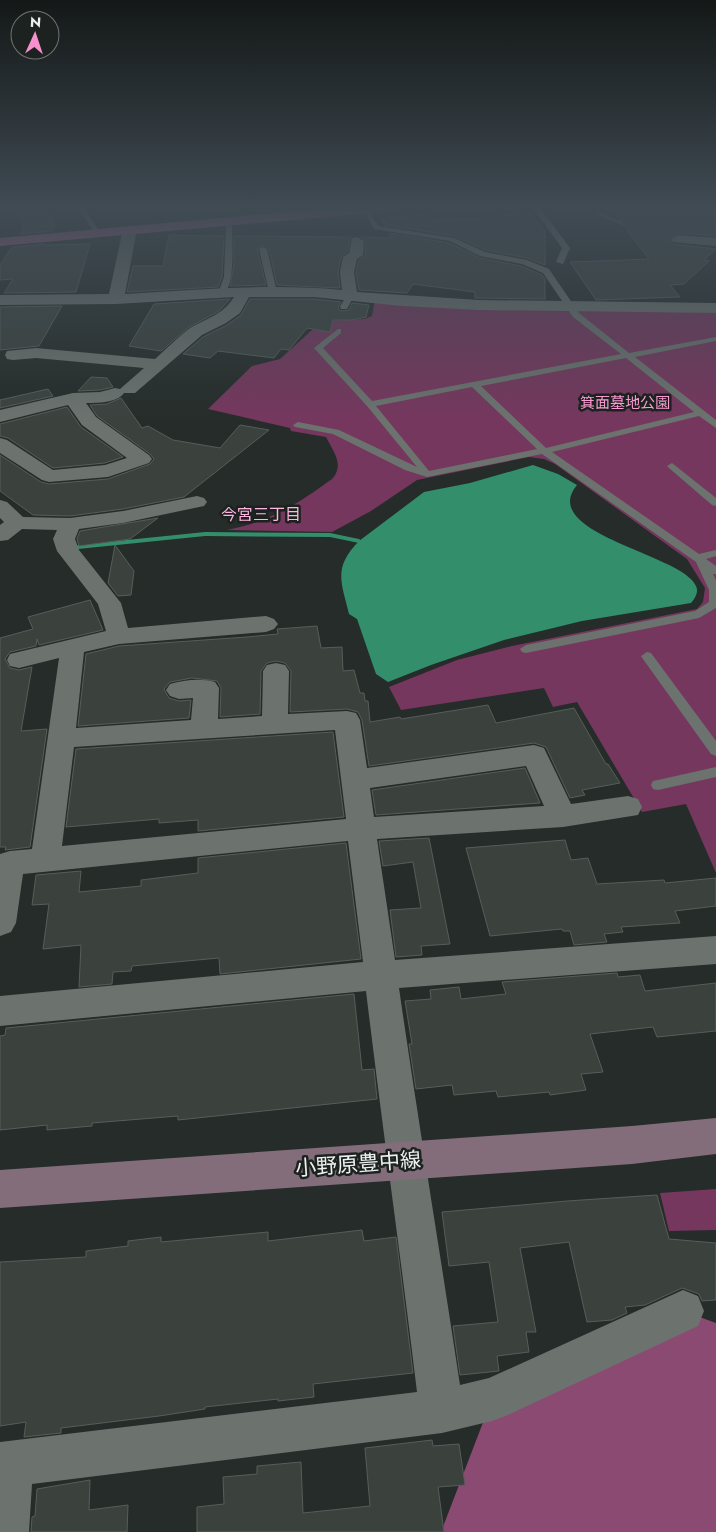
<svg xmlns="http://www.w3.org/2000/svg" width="716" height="1532" viewBox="0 0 716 1532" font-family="Jost,'Noto Sans JP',sans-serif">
<rect width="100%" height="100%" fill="#252c29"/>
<path fill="#76375e" d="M375,300L716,310V873L686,804L642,812L577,702L553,707L544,688L401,710L389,687L457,660L512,646L697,609L703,602L705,588L687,559L555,464L544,459L529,457L417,480L371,511L332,532L227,530C271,521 296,505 332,479C345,465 333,451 326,437L291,431L290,428L208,409L252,366L280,359L322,321L364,319L372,316Z
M716,1189V1230L669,1231L660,1193Z"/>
<path fill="#8b4a71" d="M683,1311L716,1323V1532H441L492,1399Z"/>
<path fill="#338e6c" d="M533,465L558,474L577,485C537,534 683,554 696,586C699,592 695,598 691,603L582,621L504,640L431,665L388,682L376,674L357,619L349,614C341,581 333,568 359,541L424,492L470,483Z"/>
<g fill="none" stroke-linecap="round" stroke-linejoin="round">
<path fill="#338e6c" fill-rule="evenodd" d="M592,208H597L601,213L633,227L629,228L599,215Z
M205,532L330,533L359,539L362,541L359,543L330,537L205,536L78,549L75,547L78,545Z"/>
</g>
<path fill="#3b423e" stroke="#575e5a" d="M14,208H46L55,225L52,231L20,234L24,227Z
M610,208H716V236L678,233L669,239L673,244L716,249L704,260L709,261L684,284L670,285L680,297L596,300L570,262L649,259Z
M530,213L545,231V265L527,258L486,250L454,236L385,225L382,220H389L387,217L428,215L431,220L498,217V215Z
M389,233L449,243L480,258L521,266L542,275L545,279V299L475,298V292L413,284L407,293L359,290L356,272L359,260L365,255L366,241L361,237L391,238Z
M169,235L224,236L222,277L218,287L127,292L133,266H163Z
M234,236L351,237L347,252L341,257L338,272L340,288L277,285L269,249L264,245L257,249L266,285L230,286L234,264Z
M45,244L44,245L90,244L76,292L4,293L13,279L0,280V265L12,247Z
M230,299L219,311L189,327L161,351L129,346L154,304Z
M250,299H314L341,302L338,308L341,311L349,310L352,303L369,305L366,317L351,320H333L330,332L307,328L289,350L281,349L274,358L218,351L210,358L183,354L203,337L227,325L241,315Z
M62,306L39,346L0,350V307Z
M91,377L107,378L113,387L100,390L78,391Z
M48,389L53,396L0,408V400Z
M121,398L142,428L148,426L173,440L220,448L240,425L269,430L184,497L123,509L70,516L33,515L0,491V455L41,482L49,484L108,479L150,464L154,459L150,454L97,416L90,405L107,404Z
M67,407L81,427L123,457L105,463L53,468L8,438L0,436V424Z
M158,518L130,539L79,546L77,539L80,531Z
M115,545L134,571L131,595L118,596L108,583Z
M90,600L103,630L39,645L37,639L36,646L10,652L5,659L10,668L19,670L32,667L21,731L47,729L30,847L5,850L6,847H0V638L33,629L28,617Z
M317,626L321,648L342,647L343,671L354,670L360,693H364L365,701H368L370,722L400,717L401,719L488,705L496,723L574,708L606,764H608L620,783L582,790L585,795L570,798L546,747L534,743L369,766L362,720L358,712L347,709L290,712L291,671L285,663L276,661L267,663L261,671L260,714L220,717L221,688L217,681L192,678L170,682L164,689L169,698L179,701L191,700L189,718L78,726L86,654L119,646L247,637L278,634L277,629Z
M333,732L344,817L198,831V820L159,823V819L66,827L76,749Z
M525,768L540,803L376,815L372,790Z
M429,838L450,944L421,946L422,955L396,957L390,910L421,908L413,862L383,866L379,841Z
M565,840L571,860L588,858L597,884L664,880L665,883L716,878V906L675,911L680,923L621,927L623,932L604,934L607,942L574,945L570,931H563L562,929L490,936L466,848Z
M346,843L361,959L220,974L219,958L132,966L131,971L113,972L112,984L79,987L81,945L43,949L49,904L32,905L36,875L81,871L79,892L141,886V880L198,873V858Z
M617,973L618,977L640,975L645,991L716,983V1031L657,1037L653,1027L590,1034L603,1072L581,1074L586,1090L550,1095L549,1092L498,1097L496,1091L454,1095L452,1085L416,1089L409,1044H412L405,1001L431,999L430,990L459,987L461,999L506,994L502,982Z
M354,994L362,1070L374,1069L377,1099L178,1120V1116L92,1123V1126L47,1130V1125L0,1130V1036L5,1035L6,1028Z
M657,1195L669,1239L716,1243V1300L702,1301L699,1294L682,1288L645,1305L625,1307L627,1313L612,1320L587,1322L569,1242L520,1248L536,1332H526L529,1352L497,1356L499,1371L460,1375L453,1326L498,1322L489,1262L449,1266L442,1212L567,1201Z
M362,1230L364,1241L396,1237L413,1373L313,1384L314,1397L278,1401V1399L205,1407V1409L159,1416L61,1428V1433L24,1437L26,1422L0,1426V1262L86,1257V1251L128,1246V1241L161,1237V1242L268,1232V1241Z
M432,1440L433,1446L459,1444L465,1485L438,1487L444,1532H197V1507L224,1504L223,1477L257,1474V1466L301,1462L303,1513L370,1506L365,1448Z
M90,1480L89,1510L128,1505L127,1532H31L32,1517L35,1516L37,1489Z"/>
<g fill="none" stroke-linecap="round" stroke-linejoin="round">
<path fill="#6c736f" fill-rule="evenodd" d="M78,208H84L100,232L99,233H95Z
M533,208H540L570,248L563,264L556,262L562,248Z
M363,209H367L378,226L454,238L485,252L527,260L549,269L579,313L629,353L716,337V341L635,357L716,420V428L699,416L552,452L699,554L716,550V556L706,559L716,566V574H713L716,580V608L699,618L526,653L522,652L520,649L526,645L695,611L709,602V590L696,562L542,454L427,477L405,470L333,434L295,427L293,425L298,422L339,430L417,467L367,406L314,348L338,329H341V333L323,348L372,401L621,354L573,317L543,273L522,264L480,256L450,241L374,229ZM626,358L694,412L546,448L481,386ZM472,387L537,449L429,471L376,406Z
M229,224L232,226C232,241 236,288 222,295L218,293L224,277L226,226Z
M263,247L267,249L277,292L273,294L269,292L259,249Z
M347,294L354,296L347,309H341L340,307Z
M672,463L716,498V506L712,505L669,468L667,466Z
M647,652L651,653L716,741V756L711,754L643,659L641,656Z
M716,767V777L658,790L653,789L651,785L653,781L658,780Z"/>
<path fill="#6c736f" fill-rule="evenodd" d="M130,225L137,229L125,294C197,290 270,283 342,290L340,272L343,257L349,253L352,238L357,237L364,241L363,255L357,259L354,272L357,292L479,300L716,303V313L479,310L402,306L314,297H249L240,313L226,323L202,335L135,393H124C117,403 97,403 86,403L96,417L149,455L152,459L149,463L108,477L49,482L42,480L0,453V438L7,440L53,470L105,465L127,458L82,425L68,405L0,422V410L73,393L100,392L115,388L120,389L144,368L36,358L13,360L7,359L5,355L7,351L36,348L155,359C166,349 178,337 190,328C207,318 223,315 234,297L116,304L0,305V295L109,294L123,229Z
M678,235L716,238V246L673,242L671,239Z
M197,496L204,498L207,502L204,506L123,523L79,529L75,539L79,550L121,603L128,628L266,616L274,619L278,624L274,629L266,632L119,644L84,652L76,728L191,720L193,698L179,699L170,696L166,690L170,684C184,680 201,678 215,682L219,688L218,719L262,716L263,671L267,665L276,663L285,665L289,671L288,714L347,711L356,713L360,720L367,768L534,745L544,748L571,804L628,796L638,799L642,807L638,815L563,827L377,839L395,960L716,936V964L399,988C418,1120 440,1252 460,1385L489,1378L683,1290L698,1296L704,1311L698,1326L508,1415L492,1421L442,1433L32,1484L29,1532H0V1442L417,1392C401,1258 382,1125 366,991L0,1026V996L363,962L348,841L23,874L16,923L11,932L0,936V854L10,851L32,849L59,658L19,668L10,666L7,660L10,654L106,631L98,604L57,551L53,539L57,530L22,529L8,540L0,541V525L4,522L0,518V500L7,502L23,517L70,518L123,511ZM335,730L346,819L62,846L74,747ZM526,766L544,806L374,817L370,788Z"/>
<path fill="#836d7b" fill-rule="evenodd" d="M716,1118V1154L632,1164L0,1208V1170L632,1126Z"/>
<path fill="#b96096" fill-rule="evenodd" d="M331,208H390L384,212L0,246V238Z"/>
</g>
<linearGradient id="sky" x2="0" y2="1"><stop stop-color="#141817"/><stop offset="0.49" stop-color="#404b54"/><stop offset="1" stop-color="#404b54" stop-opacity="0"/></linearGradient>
<rect width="716" height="423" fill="url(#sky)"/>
<g text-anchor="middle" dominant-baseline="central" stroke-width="5" stroke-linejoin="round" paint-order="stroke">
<g font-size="15" fill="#f99ad2" stroke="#1c221f">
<text x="625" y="403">箕面墓地公園</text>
</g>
<g font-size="16" fill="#ffb5df" stroke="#1c221f">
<text x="261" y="514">今宮三丁目</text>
</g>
<g font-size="21" fill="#ebefed" stroke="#1c221f">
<text transform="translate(358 1164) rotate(-4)">小野原豊中線</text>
</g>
</g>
<g transform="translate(35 35) rotate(3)"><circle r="24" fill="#1c221f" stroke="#6f7471"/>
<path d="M0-4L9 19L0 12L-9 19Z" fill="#f790cd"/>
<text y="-8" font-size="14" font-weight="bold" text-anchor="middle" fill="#ebefed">N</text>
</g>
</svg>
